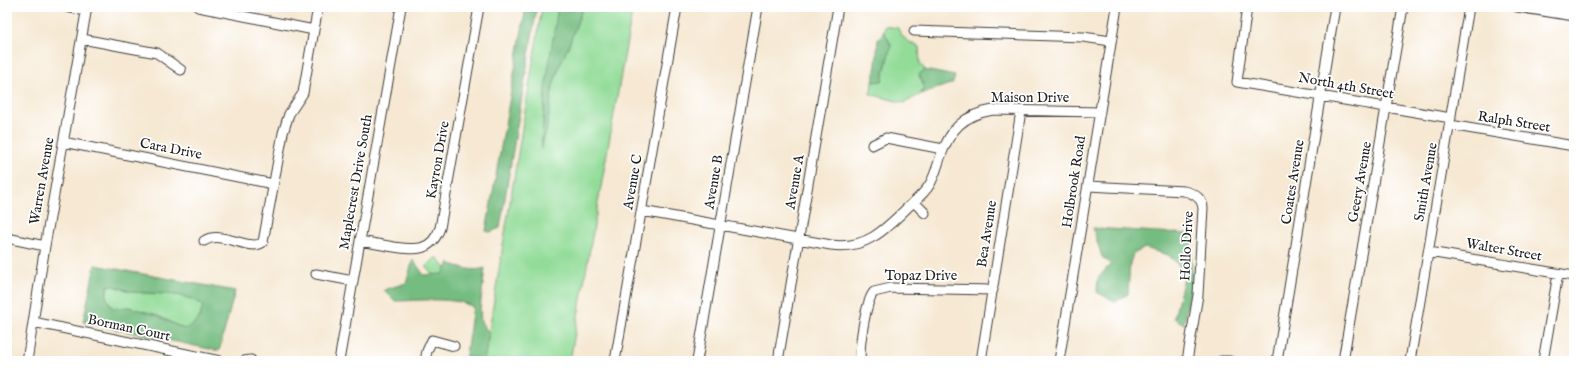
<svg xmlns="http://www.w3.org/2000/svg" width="1581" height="368" viewBox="0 0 1581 368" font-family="'IM FELL English',serif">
<rect width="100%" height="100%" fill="#fff"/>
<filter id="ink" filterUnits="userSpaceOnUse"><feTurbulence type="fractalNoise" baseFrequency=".025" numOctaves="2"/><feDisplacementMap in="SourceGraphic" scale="8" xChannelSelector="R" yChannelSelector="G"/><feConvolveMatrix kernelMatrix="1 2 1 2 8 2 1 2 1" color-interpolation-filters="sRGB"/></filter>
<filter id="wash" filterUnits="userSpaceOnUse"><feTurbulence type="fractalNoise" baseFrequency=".012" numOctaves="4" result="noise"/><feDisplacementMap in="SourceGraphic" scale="16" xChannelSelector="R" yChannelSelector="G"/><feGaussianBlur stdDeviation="0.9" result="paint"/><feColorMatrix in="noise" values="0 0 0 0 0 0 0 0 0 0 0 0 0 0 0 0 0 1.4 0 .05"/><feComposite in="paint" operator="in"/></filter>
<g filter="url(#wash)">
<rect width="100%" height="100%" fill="#f6e8d2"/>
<path fill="#92dc98" stroke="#577c5a" d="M542,7H633L570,361H484Z
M885,26L898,28C901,38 909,42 919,47L920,63L925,70L919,75L924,87L921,94L904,103L870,94L873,82L882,81L891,45L884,31Z
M437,257L450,274L438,282L426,266Z
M108,285C118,286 126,291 135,292C159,295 182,291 203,305C200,320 197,323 184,329L154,314L128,307L113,309L106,297Z"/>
<path fill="#75bc80" stroke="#486c4e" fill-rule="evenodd" d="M526,7H537L500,228L490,232L486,231Z
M558,7H583L569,45L560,65L553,86L547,128L541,149L546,83Z
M884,31L891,45L882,81L873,82L876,65L878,39Z
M925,70L955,76L953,83L921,94L924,87L919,74Z
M1093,228L1191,234L1192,281L1184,324L1174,318L1184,278L1177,263L1168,255L1145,248L1133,254L1130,263L1128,294L1115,302L1097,292L1098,278L1111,264L1102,257Z
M413,260L424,275L443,274L449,263C461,268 473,272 485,268L480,309L481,322L489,333L484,361H465L473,307C454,296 417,301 395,301L384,290L406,283Z
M95,265L235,291L219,351L83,322ZM108,285C118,286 126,291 135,292C159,295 182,291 203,305C200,320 197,323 184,329L154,314L128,307L113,309L106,297Z"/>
</g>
<g filter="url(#ink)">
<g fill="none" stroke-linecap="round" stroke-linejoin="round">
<g stroke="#3d3b37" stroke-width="11">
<path id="minor" d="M66,7L86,11
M198,7L314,30
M1247,7L1237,82L1451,118
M1517,7L1574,16
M914,31L1083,37L1111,41
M82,39L157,53L181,70
M1450,125L1574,146
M63,142L273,184
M872,145L886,138L943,149
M1088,186L1184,191C1193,193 1202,197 1203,208L1198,295L1187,361
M914,202L925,213
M642,211L831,245C865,250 885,230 907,208C915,201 925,193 930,184C935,175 937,167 940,158C950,129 963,115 993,110L1100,112
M7,238L45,246
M204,241C221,229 251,253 263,242L283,133L289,114L303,93L318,7
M360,241C371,243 383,245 394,247C416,250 431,252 440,228L479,7
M1429,252L1574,276
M316,274L353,281
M33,322L220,361
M27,361L45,246L87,7
M244,361L251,360
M339,361L401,7
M425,361L427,351L432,340L454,346
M615,361L677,7
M697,361L758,7
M778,361L838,7
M861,361C858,349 866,300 874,292L891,288L993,290
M981,361L1021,111
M1059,361L1117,7
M1221,361H1230
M1277,361L1335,7
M1343,361L1403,7
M1410,361L1469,7
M1543,361L1558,274"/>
</g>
<use href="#minor" stroke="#fff" stroke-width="9"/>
</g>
</g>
<g text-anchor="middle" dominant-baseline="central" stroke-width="3.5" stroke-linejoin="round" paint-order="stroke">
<g font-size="14" fill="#1c1c1c" stroke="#fff">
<text transform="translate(1346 86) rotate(10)">North 4th Street</text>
<text x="1030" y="98">Maison Drive</text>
<text transform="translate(1514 122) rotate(9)">Ralph Street</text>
<text transform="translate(171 149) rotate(11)">Cara Drive</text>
<text transform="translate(438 160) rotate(-80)">Kayron Drive</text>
<text transform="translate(42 181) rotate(-80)">Warren Avenue</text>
<text transform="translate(356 182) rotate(-80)">Maplecrest Drive South</text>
<text transform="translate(633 182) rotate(-80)">Avenue C</text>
<text transform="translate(714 182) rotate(-80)">Avenue B</text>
<text transform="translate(795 182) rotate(-80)">Avenue A</text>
<text transform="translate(1074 182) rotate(-81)">Holbrook Road</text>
<text transform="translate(1293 182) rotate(-81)">Coates Avenue</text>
<text transform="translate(1360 182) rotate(-80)">Geery Avenue</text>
<text transform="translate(1426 182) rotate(-80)">Smith Avenue</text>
<text transform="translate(987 234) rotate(-81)">Bea Avenue</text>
<text transform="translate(1187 246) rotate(-87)">Hollo Drive</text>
<text transform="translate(1504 250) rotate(10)">Walter Street</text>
<text x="921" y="276">Topaz Drive</text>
<text transform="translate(129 328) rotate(12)">Borman Court</text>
</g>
</g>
<rect width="1581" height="368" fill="none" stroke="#fff" stroke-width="24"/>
</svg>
